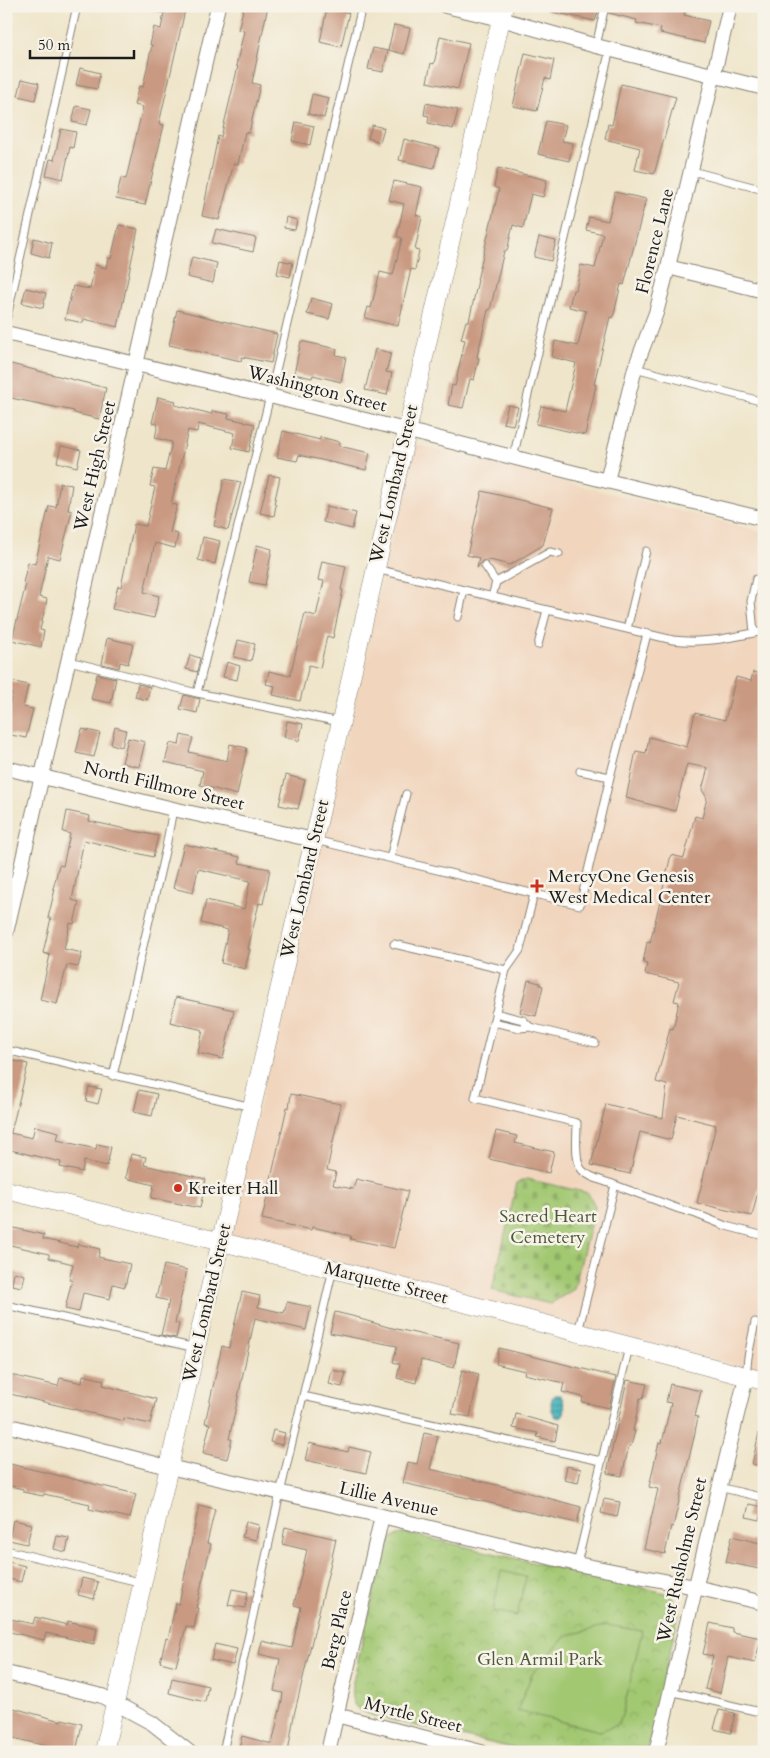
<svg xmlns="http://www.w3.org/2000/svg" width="770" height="1758" viewBox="0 0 770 1758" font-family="Cardo,serif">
<defs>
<pattern id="cemetery-stones" width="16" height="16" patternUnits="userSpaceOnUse" patternTransform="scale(1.25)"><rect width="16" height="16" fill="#a2c872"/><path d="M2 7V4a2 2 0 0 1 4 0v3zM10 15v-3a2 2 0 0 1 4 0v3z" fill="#8bab62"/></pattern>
<pattern id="park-crowns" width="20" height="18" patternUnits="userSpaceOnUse" patternTransform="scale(1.25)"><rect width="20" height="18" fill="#a2c872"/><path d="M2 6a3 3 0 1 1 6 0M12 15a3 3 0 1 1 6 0" fill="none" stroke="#8bab62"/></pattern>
<pattern id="water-rules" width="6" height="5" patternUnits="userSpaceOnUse" patternTransform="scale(1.25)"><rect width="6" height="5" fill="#40b1ba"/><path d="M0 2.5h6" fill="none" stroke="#358f96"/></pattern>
</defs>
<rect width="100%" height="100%" fill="#f7f3e8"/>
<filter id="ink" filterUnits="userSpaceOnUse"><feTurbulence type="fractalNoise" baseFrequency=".02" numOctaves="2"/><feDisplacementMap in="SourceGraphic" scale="10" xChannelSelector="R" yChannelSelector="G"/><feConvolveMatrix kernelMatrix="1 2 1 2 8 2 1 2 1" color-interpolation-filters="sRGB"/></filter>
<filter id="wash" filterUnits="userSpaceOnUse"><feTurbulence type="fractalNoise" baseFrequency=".0096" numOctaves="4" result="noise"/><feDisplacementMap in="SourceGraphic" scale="20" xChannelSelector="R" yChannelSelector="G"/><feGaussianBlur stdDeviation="1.12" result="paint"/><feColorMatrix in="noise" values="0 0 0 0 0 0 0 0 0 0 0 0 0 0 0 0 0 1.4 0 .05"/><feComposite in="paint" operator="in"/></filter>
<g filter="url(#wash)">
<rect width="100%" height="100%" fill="#efe5ca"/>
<path fill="#f1d5bd" d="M414,444L764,532V1372L228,1239Z"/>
<path fill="url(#cemetery-stones)" stroke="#5f7247" d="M527,1179L588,1193L595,1206L574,1289L550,1304L492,1290L517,1183Z"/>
<path fill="url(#park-crowns)" stroke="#5f7247" d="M406,1533L666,1593L672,1596L679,1612L647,1752H530L374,1716C356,1709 350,1707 352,1686L384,1548C389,1538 395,1535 406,1533Z"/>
<path fill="#a2c872" stroke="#5f7247" d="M501,1571L526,1577L517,1616L493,1611Z
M607,1625L642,1631L623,1712L619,1724L600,1731L517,1711L532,1674L566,1636Z"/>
<path fill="url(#water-rules)" stroke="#2e666b" d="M554,1395H560C565,1401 567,1412 561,1418L556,1417C551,1412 549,1401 554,1395Z"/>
<g id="blocks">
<path fill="#c99981" d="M153,6H186L159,124L164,125L145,205L116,199L121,178L126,179L143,107L134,105L139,86L143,87L152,45H150L154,27L161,29L164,13L153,11Z
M244,6H268L252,83L260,85L249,133L245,132L238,164L234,163L219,220L202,216L218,136L221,137L238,66H236L244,31L238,30Z
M549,6H600L595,21L548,11Z
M610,6H686L684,15L709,21L704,43L660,33L661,28L636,23L637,20L609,13Z
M327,8L349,13L341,47L320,42Z
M394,25L410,28L404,54L388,50Z
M440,36L469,43L458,89L427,82L431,63L434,64Z
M373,48L388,51L383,72L368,69Z
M525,53L554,60L550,80L545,78L537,111L513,106Z
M80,68L100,73L97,89L76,85Z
M22,79L39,83L35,100L18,96Z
M621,84L676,97L654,174L635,170L640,148L605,139L608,124L612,125Z
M312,94L329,98L324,118L308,114Z
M426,103L458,110L453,129L428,123L429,116L424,115Z
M76,106L91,109L87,125L72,122Z
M546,121L566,125L562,141L573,143L569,161L538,154Z
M296,122L314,126L310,145L292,141Z
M372,125L384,128L380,142L368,138Z
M61,129L76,132L73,148L70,147L63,179L46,175L50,159L54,160Z
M404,139L439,148L434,168L399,160Z
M498,168L547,180L543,197L531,194L523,228L513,225L507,251H504L490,310H488L477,357L479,358L474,380L470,379L463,408L448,405L452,385L455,386L465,340L461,339L466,321H469L478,280H477L499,189L494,187Z
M394,181L422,187L416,215L422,217L415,250L419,251L415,270L411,269L398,326L365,318L368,307L371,308L380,272L393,275L402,238L397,236L404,204L389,200Z
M615,192L646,199L624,285L621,284L613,318L610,317L594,384L596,385L585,435L536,424L541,406L565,411L576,363L552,357L555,341L578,346L586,311L569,307L573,290H576L581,265L595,268L603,234L586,230L589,217L608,221Z
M286,217L297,220L295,230L284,228Z
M119,225L138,229L118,327L84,319L83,323L65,319L73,286L90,289L95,265L106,268L108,258L111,259Z
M216,229L256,238L253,252L212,243Z
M539,237L556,241L551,261L534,257Z
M34,238L52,243L49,258L31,253Z
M192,257L217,263L213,283L187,277Z
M280,260L293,263L290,277L277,274Z
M26,288L46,293L43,308L22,303Z
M311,298L333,304L329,319L307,314Z
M177,310L277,334L271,363L242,357L241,361L169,345Z
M301,341L337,349L336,355L346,357L341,382L313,375L312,378L294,374Z
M375,349L391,353L386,372L392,373L387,395L365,390Z
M11,364L106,388L99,419L74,413V411L6,397V383Z
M158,397L176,401L175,405L212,414V411L229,414L228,418L255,424L249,452L232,448L235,433L198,424L197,432L188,430L171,504L177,505L170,532L178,534L175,548L155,543L144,592L159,596L154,618L112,609L118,586L121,587L134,524L146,526L155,487L150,486L154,469L165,471L172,442L155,438L158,424L152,423Z
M508,405L518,407L513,425L503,423Z
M283,431L320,440V437L340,442L339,446L370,453L366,470L299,455L297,461L277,457Z
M61,446L81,450L77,467L57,462Z
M269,475L280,477L274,504L276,505L274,516L260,513Z
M224,479L241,482L228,530L214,526Z
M60,483L72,485L68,510L72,511L60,559L48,556L39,597L47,599L40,630L44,631L41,647L12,640L26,584L23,583L28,562L35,564L49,506L56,507Z
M482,491L553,508L543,545L510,565L490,560L482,561L477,568L479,558L467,555Z
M327,506L356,513L352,529L323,522Z
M203,537L220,541L215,564L198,560Z
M257,545L272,549L265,585L249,582Z
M322,561L346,566L341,590H343L333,638L327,636L320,668L309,665L300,701L273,695L275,686L266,684L269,671L290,676L305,613L316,616L324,581L318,580Z
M107,638L133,644L128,664L120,662L119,668L102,664Z
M238,640L255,644L251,661L234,657Z
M190,655L200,658L197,672L186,669Z
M227,662L240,666L237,680L223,677Z
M753,672L764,675V1184L760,1183L752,1216L697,1203L716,1125L677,1115L671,1140L640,1132L630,1174L591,1165L606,1104L663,1118L667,1085L656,1082L670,1028L673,1029L679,1002L674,1001L679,982L645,974L647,964L643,963L647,942L650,943L671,855L684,858L695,816L702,818L707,798L702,790L708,768L687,764L675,811L626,798L636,751L646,753L649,737L687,747L695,713L725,720L736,677L751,681Z
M97,674L116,678L111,703L91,699Z
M6,680L28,685L23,707L33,709L26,738L6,734V720L12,694L6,692Z
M138,684L150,687L147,700L135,697Z
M184,695L200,699L197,713L180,709Z
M287,721L303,724L299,741L284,737Z
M115,727L126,730L122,747L111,744Z
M82,729L100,733L94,757L76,753Z
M181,735L193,738L189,752L227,761L230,744L247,748L237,795L200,785L203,771L165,762L170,743L179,745Z
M128,738L145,742L139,767L122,763Z
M286,775L305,780L298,809L279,805Z
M67,811L90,816L89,821L158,836L153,857L84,840L72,900L79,902L74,924L70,923L64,949L82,953L78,967L67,965L57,1004L40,1000L50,955L43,953L51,918H48L55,889H53L59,865L63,866L70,834L63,832Z
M184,844L240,857L239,863L270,869L263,904L259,903L248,949H250L245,969L221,963L228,930L201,923L206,900L244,909L250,881L198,869L193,893L173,888Z
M528,980L540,983V985L543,986L536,1016L520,1012Z
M176,997L234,1010L223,1059L198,1053L203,1030L170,1022Z
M10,1060L28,1064L11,1132H6V1076Z
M89,1087L102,1089L98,1104L86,1101Z
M139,1090L157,1094L152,1116L134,1112Z
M291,1094L341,1104L327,1170L336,1172L333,1185L353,1189L356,1179L408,1191L394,1248L350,1239L351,1236L312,1227L311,1230L262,1219L287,1107L289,1108Z
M35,1126L59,1132L57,1140L96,1149L97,1144L111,1147L107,1166L84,1161L82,1172L60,1167L61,1162L6,1149V1132L32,1138Z
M496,1131L517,1136L515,1143L554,1152L549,1173L489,1159Z
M131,1154L146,1157L144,1165L206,1179L200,1208L151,1198L154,1185L126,1178Z
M6,1226L44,1235L43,1239L77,1247L78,1244L100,1249L98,1257L130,1264L125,1287L113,1284L110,1299L83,1293L79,1312L65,1309L72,1280H69L73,1264L49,1258V1254L6,1244Z
M164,1265L187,1270L175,1323L179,1324L176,1338L161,1335L169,1301L156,1298Z
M14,1272L25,1275L22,1287L12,1285Z
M242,1292L260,1296L258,1307L284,1313L287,1302L311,1307L306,1330L255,1318L229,1439H232L227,1459L203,1453L210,1424L205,1423L222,1346L229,1348Z
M335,1312L360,1318V1319L388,1327L459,1343L454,1368L421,1360L416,1383L397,1378L400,1364L393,1362L397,1346L330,1333Z
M499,1348L616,1377L609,1408L582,1402L583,1397L562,1392L564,1383L524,1374L525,1371L496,1364Z
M332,1370L346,1373L342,1387L329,1384Z
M462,1370L479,1374L470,1417L452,1414Z
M6,1374L58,1386L60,1378L82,1383L83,1375L104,1380L103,1385L156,1399L150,1424L124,1418V1421L6,1393Z
M627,1380L647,1384L643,1399L640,1398L633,1431H635L631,1446H629L622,1476L607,1473Z
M670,1384L701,1391L695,1416L698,1417L694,1437L673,1527L671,1526L665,1554L644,1549L658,1489L649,1487L659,1442L662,1443L671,1403L666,1402Z
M516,1414L558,1426L555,1441L537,1437L538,1433L513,1428Z
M273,1430L285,1433L282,1445L270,1442Z
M424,1433L438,1436L430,1469L518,1490L581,1507L577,1523L403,1483L408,1462L417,1464Z
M759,1433L764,1434V1467L752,1464Z
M309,1443L348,1452L349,1447L371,1452L366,1473L305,1460Z
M6,1463L136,1494L130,1518L89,1509L90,1504L44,1494L43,1496L23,1492V1489L6,1485Z
M567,1466L581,1469L578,1483L564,1480Z
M604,1499L620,1502L617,1517L601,1513Z
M749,1504L763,1507L760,1520L746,1517Z
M199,1505L215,1509L207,1543L211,1544L196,1608H198L194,1628L186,1626L176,1666L160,1662L166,1638L168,1639L176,1603L179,1604Z
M13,1520L32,1524L27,1544L9,1540Z
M246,1522L259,1525L256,1540L242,1537Z
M285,1527L336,1539L331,1562L294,1715L288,1752H238L242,1736L272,1744L282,1701L283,1693L274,1691L280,1659L259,1654L262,1641L292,1648L301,1607L294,1605L307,1550L282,1544Z
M57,1536L69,1538L66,1552L54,1549Z
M732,1536L764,1544V1570L726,1562Z
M9,1562L25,1566L21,1582L6,1578Z
M82,1578L98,1582L94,1599L78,1595Z
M232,1589L248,1592L245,1608L228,1605Z
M35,1617L67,1625L68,1621L97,1628L94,1644L46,1633L44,1640L6,1631V1618L33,1624Z
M710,1623L732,1628V1632L761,1638L755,1663L728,1657L720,1693L705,1689L713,1656L703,1654Z
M215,1644L237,1649L233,1665L211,1660Z
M172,1678L208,1686L205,1702L169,1693Z
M6,1706L61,1721L62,1719L82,1724L76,1752H54L55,1748L9,1737L12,1727L6,1726Z
M719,1710L735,1713L731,1733L714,1729Z"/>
</g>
</g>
<g filter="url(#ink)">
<use href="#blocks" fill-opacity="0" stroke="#868073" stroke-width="1"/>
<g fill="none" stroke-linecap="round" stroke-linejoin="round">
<g stroke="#868073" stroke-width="9">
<path id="service" d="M596,46L605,6
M692,171L764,190
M6,321L77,6
M635,368L764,402
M513,458L610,49
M485,566L496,582
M376,569L673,640C706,644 732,637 764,631
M492,597L496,582L550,552L559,554
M458,617L464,590
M627,629L646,551
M754,633L751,601L756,579
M538,645L547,610
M69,661L197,693L340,722
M197,693L270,396L362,6
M580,771L610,777
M315,840L580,905L610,777L647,634
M390,858L406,794
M6,880L18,883
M534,894L520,950L506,970L475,1098L577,1123C577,1135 574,1161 582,1170C589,1178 605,1181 615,1185
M394,944L506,970
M493,1022L520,1028L530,1027L523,1020L495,1013
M530,1027L595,1043
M6,1050L252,1107
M113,1076L166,847L173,809
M6,1305L196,1348
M578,1332L615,1185L679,1209L696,1214L726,1226L764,1236
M746,1376L748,1357L755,1322
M303,1396L601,1461
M719,1487L764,1498
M6,1550L143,1583
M577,1564L629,1347
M670,1691L764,1713
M223,1752L280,1493L333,1269"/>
</g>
<g stroke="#868073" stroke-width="16">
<path id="minor" d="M446,6L501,19L596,46L764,88
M668,267L764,291
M6,333L270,396L607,481L764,519
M607,481L635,368L656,313L668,267L730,6
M6,768L173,809L314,840
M6,933L218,6
M6,1425L156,1464L382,1516L577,1564L695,1587L764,1603
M6,1673L102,1696L152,1723L189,1752
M336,1715L481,1752
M328,1752L382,1516
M656,1752L746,1377"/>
</g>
<g stroke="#868073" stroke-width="19">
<path id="tertiary" d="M6,1190L333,1269L764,1381
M104,1752L196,1348L314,840L504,6"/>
</g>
<use href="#service" stroke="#fff" stroke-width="7"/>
<use href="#minor" stroke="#fff" stroke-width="14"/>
<use href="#tertiary" stroke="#fff" stroke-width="18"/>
</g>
</g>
<g fill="#c8321e" stroke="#f7f3e8" stroke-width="2">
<path d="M534.5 878.5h5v5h5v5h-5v5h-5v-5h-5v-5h5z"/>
<circle cx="178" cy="1188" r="5"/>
</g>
<g text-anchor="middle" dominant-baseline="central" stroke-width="5" stroke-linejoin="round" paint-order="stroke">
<g font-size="18" fill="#1c1c1c" stroke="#f7f3e8">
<text transform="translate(655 241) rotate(-76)">Florence Lane</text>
<text transform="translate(317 389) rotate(14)">Washington Street</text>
<text transform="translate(95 466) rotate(-77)">West High Street</text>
<text transform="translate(394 484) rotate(-77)">West Lombard Street</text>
<text transform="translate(164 786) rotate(13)">North Fillmore Street</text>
<text transform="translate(305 879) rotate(-77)">West Lombard Street</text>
<text transform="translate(386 1283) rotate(14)">Marquette Street</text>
<text transform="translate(207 1303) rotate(-77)">West Lombard Street</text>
<text transform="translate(389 1499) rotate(13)">Lillie Avenue</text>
<text transform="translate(682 1560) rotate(-77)">West Rusholme Street</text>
<text transform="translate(337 1630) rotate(-77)">Berg Place</text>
<text transform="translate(413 1715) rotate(14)">Myrtle Street</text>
</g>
<g font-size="18" fill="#1c1c1c" stroke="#f7f3e8" text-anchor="start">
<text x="548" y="876">MercyOne Genesis<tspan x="548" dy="21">West Medical Center</tspan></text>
<text x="188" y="1188">Kreiter Hall</text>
</g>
<g font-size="18" fill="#4b583a" stroke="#f7f3e8">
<text x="548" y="1216">Sacred Heart<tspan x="548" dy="21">Cemetery</tspan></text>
<text x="540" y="1659">Glen Armil Park</text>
</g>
</g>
<rect width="770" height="1758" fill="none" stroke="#f7f3e8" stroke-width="25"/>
<path d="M30 50v8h104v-8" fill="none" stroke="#1c1c1c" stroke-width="2.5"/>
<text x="38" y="50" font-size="15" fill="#1c1c1c" stroke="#f7f3e8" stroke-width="4" paint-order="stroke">50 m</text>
</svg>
